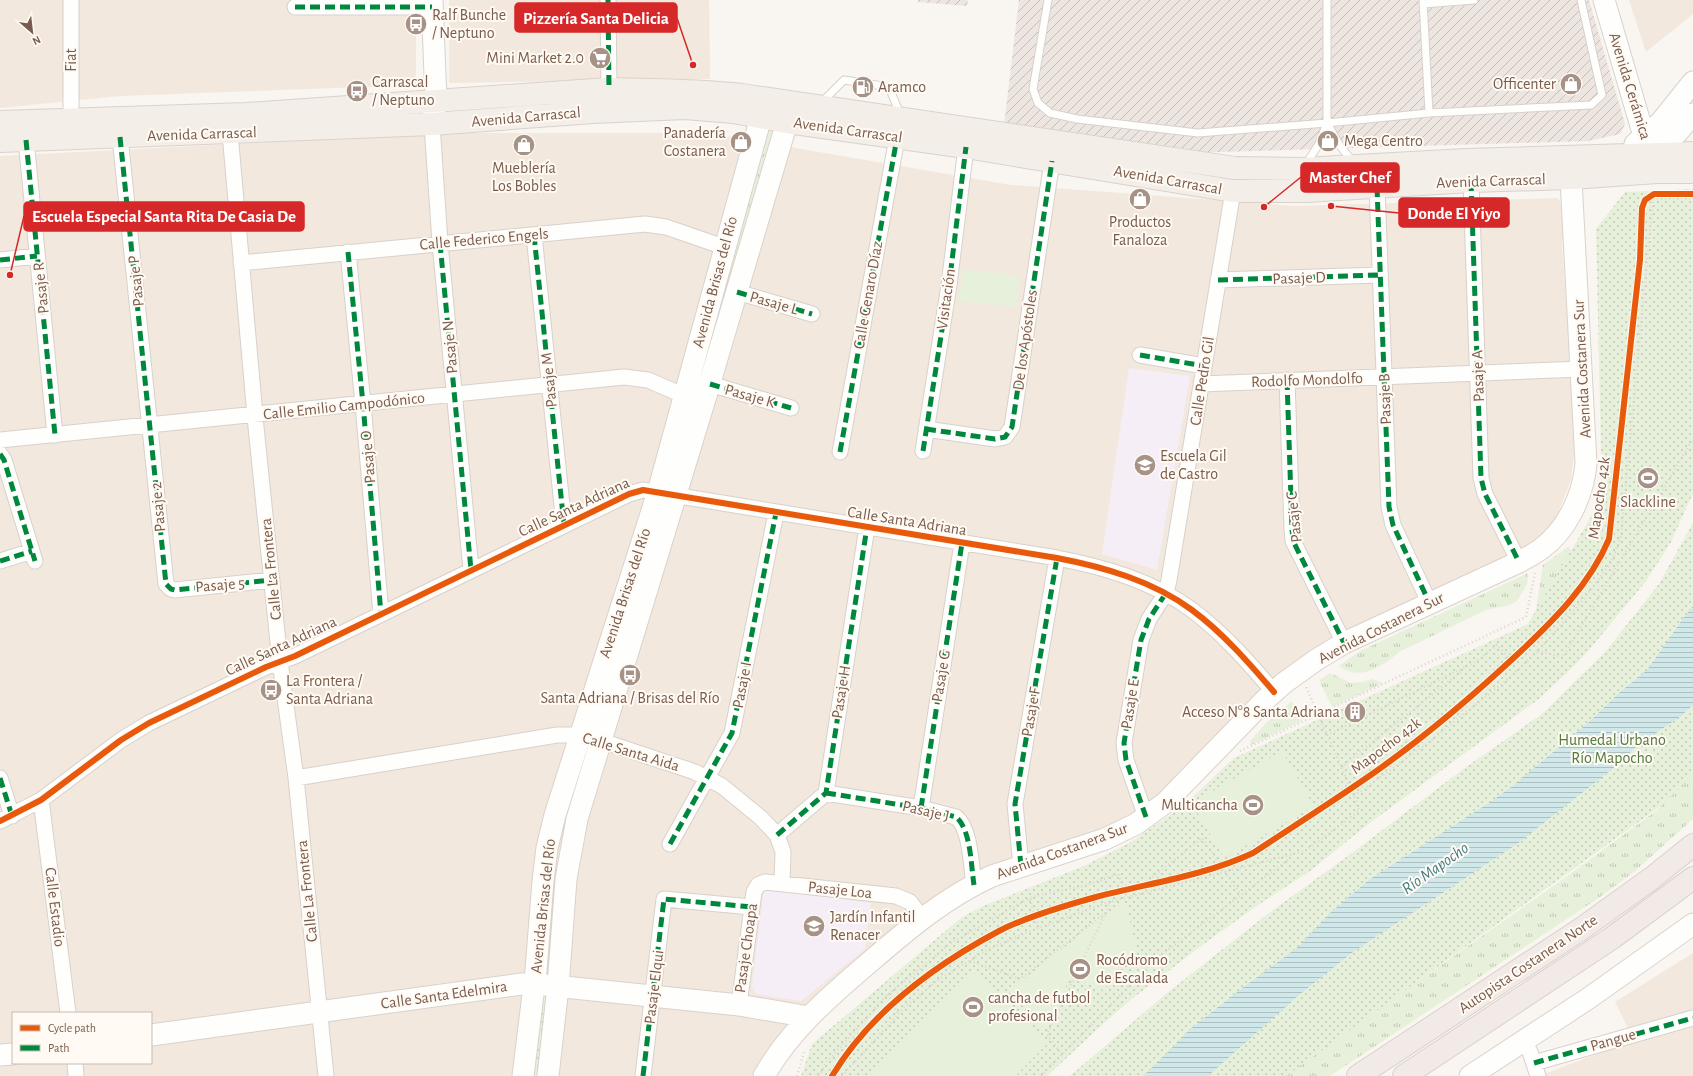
<svg xmlns="http://www.w3.org/2000/svg" width="1693" height="1076" viewBox="0 0 1693 1076" font-family="'Alegreya Sans',sans-serif">
<defs>
<pattern id="industrial-furrows" width="10" height="10" patternUnits="userSpaceOnUse"><rect width="10" height="10" fill="#ede5e0"/><path d="M-1 1l2-2M0 10L10 0M9 11l2-2" fill="none" stroke="#c5bdb8"/></pattern>
<pattern id="grass-tufts" width="24" height="20" patternUnits="userSpaceOnUse"><rect width="24" height="20" fill="#e7f0db"/><path d="M3 7l-1-3M5 7V3M7 7l1-3M15 17l-1-3M17 17v-4M19 17l1-3" fill="none" stroke="#c0c6b4"/></pattern>
<pattern id="park-dots" width="8" height="8" patternUnits="userSpaceOnUse"><rect width="8" height="8" fill="#e7f0db"/><path d="M2 2h.1M6 6h.1" fill="none" stroke="#c0c6b4" stroke-width="1.8" stroke-linecap="round"/></pattern>
<pattern id="water-rules" width="6" height="5" patternUnits="userSpaceOnUse"><rect width="6" height="5" fill="#d0e8ea"/><path d="M0 2.5h6" fill="none" stroke="#aebfc0"/></pattern>
</defs>
<rect width="100%" height="100%" fill="#f9f5f0"/>
<path fill="#f2e8de" fill-rule="evenodd" d="M0,0H416V85L120,96L0,108Z
M449,0H709L710,79L449,83Z
M1629,0H1693V14L1646,52Z
M449,133H708L1011,185L1294,206L1558,198L1567,215L1562,244L1576,436L1571,480L1554,524L1527,549L1266,686L1151,801L1134,816L918,913L839,974L817,995L756,1076H0V156ZM13,1013H151V1063H13Z
M1693,953V1076H1539L1634,1040L1615,1002Z"/>
<path fill="url(#industrial-furrows)" d="M918,0H968L967,6L918,2Z
M1019,0H1589L1625,124L1620,134L1588,141L1184,153L1004,125Z"/>
<path fill="#f6eef6" d="M1129,368L1190,376L1157,570L1102,554Z
M764,888L871,903L865,949L801,1001L756,994L752,986Z"/>
<path fill="url(#grass-tufts)" d="M766,129H774L674,481L711,323Z
M1568,547L1576,553L1534,622L1543,565Z
M1528,573L1527,584L1517,601L1510,605L1486,610L1399,652C1381,667 1361,682 1339,666L1360,651Z
M1330,673L1351,683L1363,682L1372,679L1383,683L1332,707L1319,680Z
M1292,701L1301,721L1251,745L1250,741L1267,722Z
M1693,772V819L1635,871L1600,897L1330,1076H1283L1566,877L1657,810Z"/>
<path fill="url(#park-dots)" d="M1693,189V493L1671,542L1646,581L1589,650L1574,666L1540,698L1367,825L1310,871L1258,905L1201,946L1133,998L1103,1024L1047,1076H801L812,1044L962,917L983,906L1084,866L1131,842L1184,805L1234,758L1528,624L1602,498L1596,229L1625,192Z
M1693,523V774L1662,805L1286,1076H1070L1167,993L1269,913L1352,853L1462,770L1542,714L1606,651L1659,584Z
M547,993L540,1076H530L539,996Z"/>
<path fill="#e7f0db" d="M963,269L1020,276L1016,307L959,301Z
M1282,751L1314,806L1224,858L1192,803Z
M1126,904L1137,951L1103,990L1071,976L1045,1030L1009,991L1117,906Z
M972,971L1047,1044L1016,1076H870Z"/>
<path fill="url(#water-rules)" d="M1693,606V705L1681,716L1637,746L1615,767L1517,844L1353,952L1299,995L1208,1076H1143L1163,1057L1190,1029L1241,989L1298,947L1330,913L1370,879L1492,801L1515,784L1589,722L1620,692L1647,670L1682,620Z"/>
<g fill="none" stroke-linecap="round" stroke-linejoin="round">
<g stroke="#d7d1cb" stroke-width="9">
<path id="lane" d="M1048,0L1033,89L1038,103L1050,113L1077,119L1198,133L1327,123L1429,113L1591,105L1602,95L1581,0
M1423,0L1429,113
M1423,4L1474,0
M821,103L844,80L889,87L900,114
M1327,123L1340,146L1354,163
M1306,164L1319,144L1327,123V0"/>
</g>
<g stroke="#d7d1cb" stroke-width="17">
<path id="street" d="M71,0V121
M608,0L609,89
M295,7H432
M432,124L440,243L471,570
M230,133L256,427L280,662L296,778L326,1076
M120,137L166,584L171,589L175,590L272,580
M26,140L55,435
M1471,181L1481,478L1485,494L1519,562
M1377,187L1389,507L1393,525L1429,602
M534,235L564,525
M348,252L363,404L381,614
M0,260L37,256
M241,263L645,224L666,227L724,247
M1218,280L1380,275
M737,292L812,314
M1140,355L1204,366
M1287,380L1292,529L1293,541L1344,643
M710,384L791,408
M1201,384L1581,369
M926,429L995,439L1005,437L1012,427L1052,161
M0,440L624,377L648,380L685,396
M923,451L949,285L966,147
M840,452L897,138
M0,454L4,460L35,561
M0,561L32,551
M0,778L12,816
M296,778L557,735H580L602,741L695,772L722,786L761,818L777,835L783,852L782,883
M826,793L921,808L956,817C971,829 971,866 974,885
M41,800L68,1013
M921,808L962,543
M1146,817L1126,760L1124,743L1141,640L1149,619L1166,593L1169,580L1233,191
M0,821L41,800L121,740L149,723L266,667L295,656L629,494L643,490L1057,558C1104,567 1153,581 1192,610C1223,633 1249,663 1274,692
M777,835L826,793L867,527
M670,844L732,733L776,513
M1021,866L1015,804L1057,558
M739,1005L754,892L758,885L765,882L896,896L910,902L922,918
M1523,1041L1530,1052L1538,1076
M75,1063L76,1076
M1534,1063L1693,1018
M643,1076L664,899L752,907"/>
</g>
<g stroke="#d9d2cb" stroke-width="23">
<path id="secondary" d="M432,0L436,100L433,119
M1604,0L1641,126L1656,169
M1635,144L1660,123L1693,82
M1651,153L1677,133L1693,114
M151,1035L522,984H535L739,1005L809,1017
M0,1055L13,1054
M523,1076L536,970L543,881L547,848L555,815L658,492L761,117
M548,1076L558,987L566,879L577,819L705,399L787,122
M764,1076C790,1030 831,995 871,961C908,929 946,897 992,876L1105,839L1136,824L1165,803L1265,700L1284,683L1316,660L1344,643L1519,562C1527,558 1534,554 1541,549C1567,530 1583,496 1586,464L1570,160
M1470,1076L1589,998L1693,924"/>
</g>
<g stroke="#dad1cc" stroke-width="24">
<path id="primary" d="M0,122L246,114L609,89C654,90 698,90 742,95L1235,168L1302,169L1466,160L1693,153
M0,141L432,124L593,112L685,108L733,112L787,122L966,147L1233,191H1307L1471,181L1571,178L1657,172H1693"/>
</g>
<g stroke="#dad1cc" stroke-width="24">
<path id="highway" d="M1358,1076L1584,927L1652,878L1693,845
M1404,1076L1612,938L1693,878"/>
</g>
<path stroke="#dcd5d0" stroke-width="2.5" stroke-dasharray="1 3" stroke-linecap="butt" d="M1538,651L1563,657L1693,439
M1327,735L1477,661L1497,645L1511,660
M1240,751L1526,617L1535,573
M1341,767L1463,670
M1354,796L1424,746L1508,679L1538,651L1585,598L1611,562L1621,536L1653,199L1693,198
M1140,887L1202,838L1241,895
M1030,899L1038,928
M970,961L1020,979L1105,913
M888,994L898,1014
M1062,1055L1047,1034L1108,908L1109,902
M797,1076L805,1049
M819,1076L827,1062L885,997L951,943L1024,901L1039,895L1083,886L1119,874L1123,891
M842,1076L905,1007L938,980L987,950L1025,933L1109,902L1305,851L1359,811L1354,796L1306,687
M1041,1076L1152,962L1293,856"/>
<use href="#lane" stroke="#fefefd" stroke-width="7"/>
<use href="#street" stroke="#fefefd" stroke-width="15"/>
<use href="#secondary" stroke="#fefefd" stroke-width="21"/>
<use href="#primary" stroke="#f3eee8" stroke-width="22"/>
<use href="#highway" stroke="#f2eae7" stroke-width="22"/>
<path stroke="#00873e" stroke-width="5" stroke-dasharray="10 5" stroke-linecap="butt" d="M608,0L609,89
M295,7H432
M120,137L166,584L171,589L175,590L272,580
M26,140L55,435
M1471,181L1481,478L1485,494L1519,562
M1377,187L1389,507L1393,525L1429,602
M534,235L564,525
M440,243L471,570
M348,252L363,404L381,614
M0,260L37,256
M1218,280L1380,275
M737,292L812,314
M1140,355L1204,366
M1287,380L1292,529L1293,541L1344,643
M710,384L791,408
M926,429L995,439L1005,437L1012,427L1052,161
M923,451L949,285L966,147
M840,452L897,138
M0,454L4,460L35,561
M0,561L32,551
M0,778L12,816
M826,793L921,808L956,817C971,829 971,866 974,885
M921,808L962,543
M1146,817L1126,760L1124,743L1141,640L1149,619L1166,593
M777,835L826,793L867,527
M670,844L732,733L776,513
M1021,866L1015,804L1057,558
M1534,1063L1693,1018
M643,1076L664,899L752,907"/>
<g stroke="#fffaf3" stroke-width="8">
<path id="cycleway" d="M0,821L41,800L121,740L149,723L266,667L295,656L629,494L643,490L1057,558C1104,567 1153,581 1192,610C1223,633 1249,663 1274,692
M832,1076C870,1013 935,965 999,931C1026,917 1067,905 1096,897C1149,883 1204,876 1253,853C1294,826 1335,800 1375,772C1426,736 1474,695 1520,652C1555,619 1590,584 1609,539L1640,260L1642,208L1645,200L1654,194H1693"/>
</g>
<use href="#cycleway" stroke="#e8590c" stroke-width="6"/>
</g>
<defs>
<g id="bus-disc" transform="scale(1.15)"><circle r="9.5" fill="#a69286" stroke="#fffaf3"/><path d="M-5-6H5V4H4V6H2V4H-2V6H-4V4H-5ZM-3.5-4V0h7V-4ZM-3.5 1.2v1.5H-2V1.2ZM2 1.2v1.5H3.5V1.2Z" fill="#fff"/></g>
<g id="supermarket-disc" transform="scale(1.15)"><circle r="9.5" fill="#a69286" stroke="#fffaf3"/><path d="M-6-5.5h2.5l.6 2H6L4.5 2H-2.5L-4.4-4H-6ZM-1.5 3.2a1.3 1.3 0 1 0 .1 0ZM3 3.2a1.3 1.3 0 1 0 .1 0Z" fill="#fff"/></g>
<g id="shop-disc" transform="scale(1.15)"><circle r="9.5" fill="#a69286" stroke="#fffaf3"/><path d="M-5-2.5h2.3a2.7 3.5 0 0 1 5.4 0H5L5.5 6h-11ZM-1.5-2.5h3a1.5 2.3 0 0 0-3 0Z" fill="#fff"/></g>
<g id="fuel-disc" transform="scale(1.15)"><circle r="9.5" fill="#a69286" stroke="#fffaf3"/><path d="M-5.5-6h7V0h2V4h1.3V-2.5L3-4.5l.8-.8L6-3V5H2.5V1h-1V6h-7ZM-4.2-4.7v3.2H.2V-4.7Z" fill="#fff"/></g>
<g id="school-disc" transform="scale(1.15)"><circle r="9.5" fill="#a69286" stroke="#fffaf3"/><path d="M0-5L7-2L0 1L-7-2ZM-4 1L0 2.5L4 1V4Q0 6-4 4Z" fill="#fff"/></g>
<g id="stadium-disc" transform="scale(1.15)"><circle r="9.5" fill="#a69286" stroke="#fffaf3"/><path d="M0-5a6.5 5 0 1 0 0 10a6.5 5 0 1 0 0-10ZM-3.5-1.8h7v3.6h-7Z" fill="#fff"/></g>
<g id="building-disc" transform="scale(1.15)"><circle r="9.5" fill="#a69286" stroke="#fffaf3"/><path d="M-4-6H4V6H1V3H-1V6H-4ZM-2.5-4.3h1.7v1.8h-1.7ZM.8-4.3h1.7v1.8H.8ZM-2.5-1h1.7V.8h-1.7ZM.8-1h1.7V.8H.8Z" fill="#fff"/></g>
</defs>
<g fill-rule="evenodd">
<use href="#bus-disc" x="416" y="24"/>
<use href="#supermarket-disc" x="600" y="58"/>
<use href="#shop-disc" x="1571" y="84"/>
<use href="#fuel-disc" x="863" y="87"/>
<use href="#bus-disc" x="357" y="91"/>
<use href="#shop-disc" x="1328" y="141"/>
<use href="#shop-disc" x="741" y="142"/>
<use href="#shop-disc" x="524" y="145"/>
<use href="#shop-disc" x="1140" y="199"/>
<use href="#school-disc" x="1145" y="465"/>
<use href="#stadium-disc" x="1648" y="478"/>
<use href="#bus-disc" x="630" y="675"/>
<use href="#bus-disc" x="271" y="690"/>
<use href="#building-disc" x="1355" y="712"/>
<use href="#stadium-disc" x="1253" y="805"/>
<use href="#school-disc" x="814" y="926"/>
<use href="#stadium-disc" x="1080" y="969"/>
<use href="#stadium-disc" x="973" y="1007"/>
</g>
<g text-anchor="middle" dominant-baseline="central" stroke-width="4" stroke-linejoin="round" paint-order="stroke">
<g font-size="16" fill="#7a5c4d" stroke="#fffaf3" text-anchor="start">
<text x="432" y="15">Ralf Bunche<tspan x="432" dy="18">/ Neptuno</tspan></text>
<text x="584" y="58" text-anchor="end">Mini Market 2.0</text>
<text x="372" y="82">Carrascal<tspan x="372" dy="18">/ Neptuno</tspan></text>
<text x="1556" y="84" text-anchor="end">Officenter</text>
<text x="878" y="87">Aramco</text>
<text x="726" y="133" text-anchor="end">Panadería<tspan x="726" dy="18">Costanera</tspan></text>
<text x="1344" y="141">Mega Centro</text>
<text x="524" y="168" text-anchor="middle">Mueblería<tspan x="524" dy="18">Los Bobles</tspan></text>
<text x="1140" y="222" text-anchor="middle">Productos<tspan x="1140" dy="18">Fanaloza</tspan></text>
<text x="1160" y="456">Escuela Gil<tspan x="1160" dy="18">de Castro</tspan></text>
<text x="1648" y="502" text-anchor="middle">Slackline</text>
<text x="286" y="681">La Frontera /<tspan x="286" dy="18">Santa Adriana</tspan></text>
<text x="630" y="698" text-anchor="middle">Santa Adriana / Brisas del Río</text>
<text x="1340" y="712" text-anchor="end">Acceso N°8 Santa Adriana</text>
<text x="1238" y="805" text-anchor="end">Multicancha</text>
<text x="830" y="917">Jardín Infantil<tspan x="830" dy="18">Renacer</tspan></text>
<text x="1096" y="960">Rocódromo<tspan x="1096" dy="18">de Escalada</tspan></text>
<text x="988" y="998">cancha de futbol<tspan x="988" dy="18">profesional</tspan></text>
</g>
<g font-size="16" fill="#7a5c4d" stroke="#fffaf3">
<text transform="translate(71 60) rotate(-90)">Fiat</text>
<text transform="translate(1630 86) rotate(73)">Avenida Cerámica</text>
<text transform="translate(526 117) rotate(-5)">Avenida Carrascal</text>
<text transform="translate(848 130) rotate(8)">Avenida Carrascal</text>
<text transform="translate(202 134) rotate(-2)">Avenida Carrascal</text>
<text transform="translate(1168 180) rotate(10)">Avenida Carrascal</text>
<text transform="translate(1491 181) rotate(-2)">Avenida Carrascal</text>
<text transform="translate(484 239) rotate(-5)">Calle Federico Engels</text>
<text transform="translate(1299 278) rotate(-2)">Pasaje D</text>
<text transform="translate(136 281) rotate(-96)">Pasaje P</text>
<text transform="translate(715 282) rotate(-75)">Avenida Brisas del Río</text>
<text transform="translate(41 288) rotate(-96)">Pasaje R</text>
<text transform="translate(868 295) rotate(-80)">Calle Genaro Díaz</text>
<text transform="translate(946 299) rotate(-82)">Visitación</text>
<text transform="translate(774 303) rotate(16)">Pasaje L</text>
<text transform="translate(1025 340) rotate(-82)">De los Apóstoles</text>
<text transform="translate(450 347) rotate(-95)">Pasaje N</text>
<text transform="translate(1582 369) rotate(-93)">Avenida Costanera Sur</text>
<text transform="translate(1478 376) rotate(-92)">Pasaje A</text>
<text transform="translate(549 380) rotate(-96)">Pasaje M</text>
<text transform="translate(1307 380) rotate(-2)">Rodolfo Mondolfo</text>
<text transform="translate(1202 381) rotate(-81)">Calle Pedro Gil</text>
<text transform="translate(750 396) rotate(16)">Pasaje K</text>
<text transform="translate(1385 399) rotate(-92)">Pasaje B</text>
<text transform="translate(344 406) rotate(-6)">Calle Emilio Campodónico</text>
<text transform="translate(368 457) rotate(-95)">Pasaje O</text>
<text transform="translate(1599 498) rotate(-82)">Mapocho 42k</text>
<text transform="translate(158 507) rotate(-95)">Pasaje 2</text>
<text transform="translate(574 507) rotate(-25)">Calle Santa Adriana</text>
<text transform="translate(1294 517) rotate(-96)">Pasaje C</text>
<text transform="translate(907 521) rotate(9)">Calle Santa Adriana</text>
<text transform="translate(271 569) rotate(-96)">Calle La Frontera</text>
<text transform="translate(220 585) rotate(-5)">Pasaje 5</text>
<text transform="translate(625 593) rotate(-72)">Avenida Brisas del Río</text>
<text transform="translate(1381 628) rotate(-27)">Avenida Costanera Sur</text>
<text transform="translate(281 646) rotate(-25)">Calle Santa Adriana</text>
<text transform="translate(941 676) rotate(-81)">Pasaje G</text>
<text transform="translate(742 685) rotate(-79)">Pasaje I</text>
<text transform="translate(841 692) rotate(-81)">Pasaje H</text>
<text transform="translate(1130 704) rotate(-81)">Pasaje E</text>
<text transform="translate(1031 712) rotate(-80)">Pasaje F</text>
<text transform="translate(1386 746) rotate(-37)">Mapocho 42k</text>
<text transform="translate(631 752) rotate(17)">Calle Santa Aida</text>
<text transform="translate(926 811) rotate(13)">Pasaje J</text>
<text transform="translate(1062 851) rotate(-20)">Avenida Costanera Sur</text>
<text transform="translate(840 890) rotate(6)">Pasaje Loa</text>
<text transform="translate(307 891) rotate(-96)">Calle La Frontera</text>
<text transform="translate(543 906) rotate(-84)">Avenida Brisas del Río</text>
<text transform="translate(55 907) rotate(83)">Calle Estadio</text>
<text transform="translate(746 948) rotate(-82)">Pasaje Choapa</text>
<text transform="translate(1528 964) rotate(-34)">Autopista Costanera Norte</text>
<text transform="translate(654 987) rotate(-83)">Pasaje Elqui</text>
<text transform="translate(444 995) rotate(-8)">Calle Santa Edelmira</text>
<text transform="translate(1613 1040) rotate(-16)">Pangue</text>
</g>
<g font-size="16" fill="#537a41" stroke="#fffaf3">
<text x="1612" y="740">Humedal Urbano<tspan x="1612" dy="18">Río Mapocho</tspan></text>
</g>
<g font-size="17" font-style="italic" fill="#437c86" stroke="#fffaf3">
<text transform="translate(1435 868) rotate(-35)">Río Mapocho</text>
</g>
</g>
<path fill="none" stroke="#d62828" stroke-width="1.5" d="M693 65L677 18M1264 207L1301 177M1331 206L1399 213M10 275L24 216"/>
<g fill="#d62828" stroke="#fffaf3" stroke-width="1.5">
<circle cx="693" cy="65" r="4"/>
<circle cx="1264" cy="207" r="4"/>
<circle cx="1331" cy="206" r="4"/>
<circle cx="10" cy="275" r="4"/>
</g>
<g fill="#d62828" stroke="#d62828" stroke-width="1.5">
<rect x="515" y="3" width="162" height="29" rx="4"/>
<rect x="1301" y="163" width="98" height="29" rx="4"/>
<rect x="1399" y="198" width="110" height="29" rx="4"/>
<rect x="24" y="202" width="280" height="29" rx="4"/>
</g>
<g font-size="17" text-anchor="middle" font-weight="bold" fill="#fff">
<text x="596" y="24">Pizzería Santa Delicia</text>
<text x="1350" y="183">Master Chef</text>
<text x="1454" y="219">Donde El Yiyo</text>
<text x="164" y="222">Escuela Especial Santa Rita De Casia De</text>
</g>
<rect x="12" y="1012" width="140" height="52" fill="#fffaf3" stroke="#cabbb1"/>
<rect x="20" y="1025" width="20" height="6" fill="#e8590c" stroke="#cabbb1"/>
<text x="48" y="1032" font-size="12" fill="#7a5c4d">Cycle path</text>
<rect x="20" y="1045" width="20" height="6" fill="#00873e" stroke="#cabbb1"/>
<text x="48" y="1052" font-size="12" fill="#7a5c4d">Path</text>
<g transform="translate(32 32) rotate(152)" stroke="#fffaf3" stroke-width="3" paint-order="stroke">
<path d="M0-3L7 15L0 10L-7 15Z" fill="#7a5c4d"/>
<text y="-6" font-size="11" font-weight="bold" text-anchor="middle" fill="#7a5c4d">N</text>
</g>
</svg>
